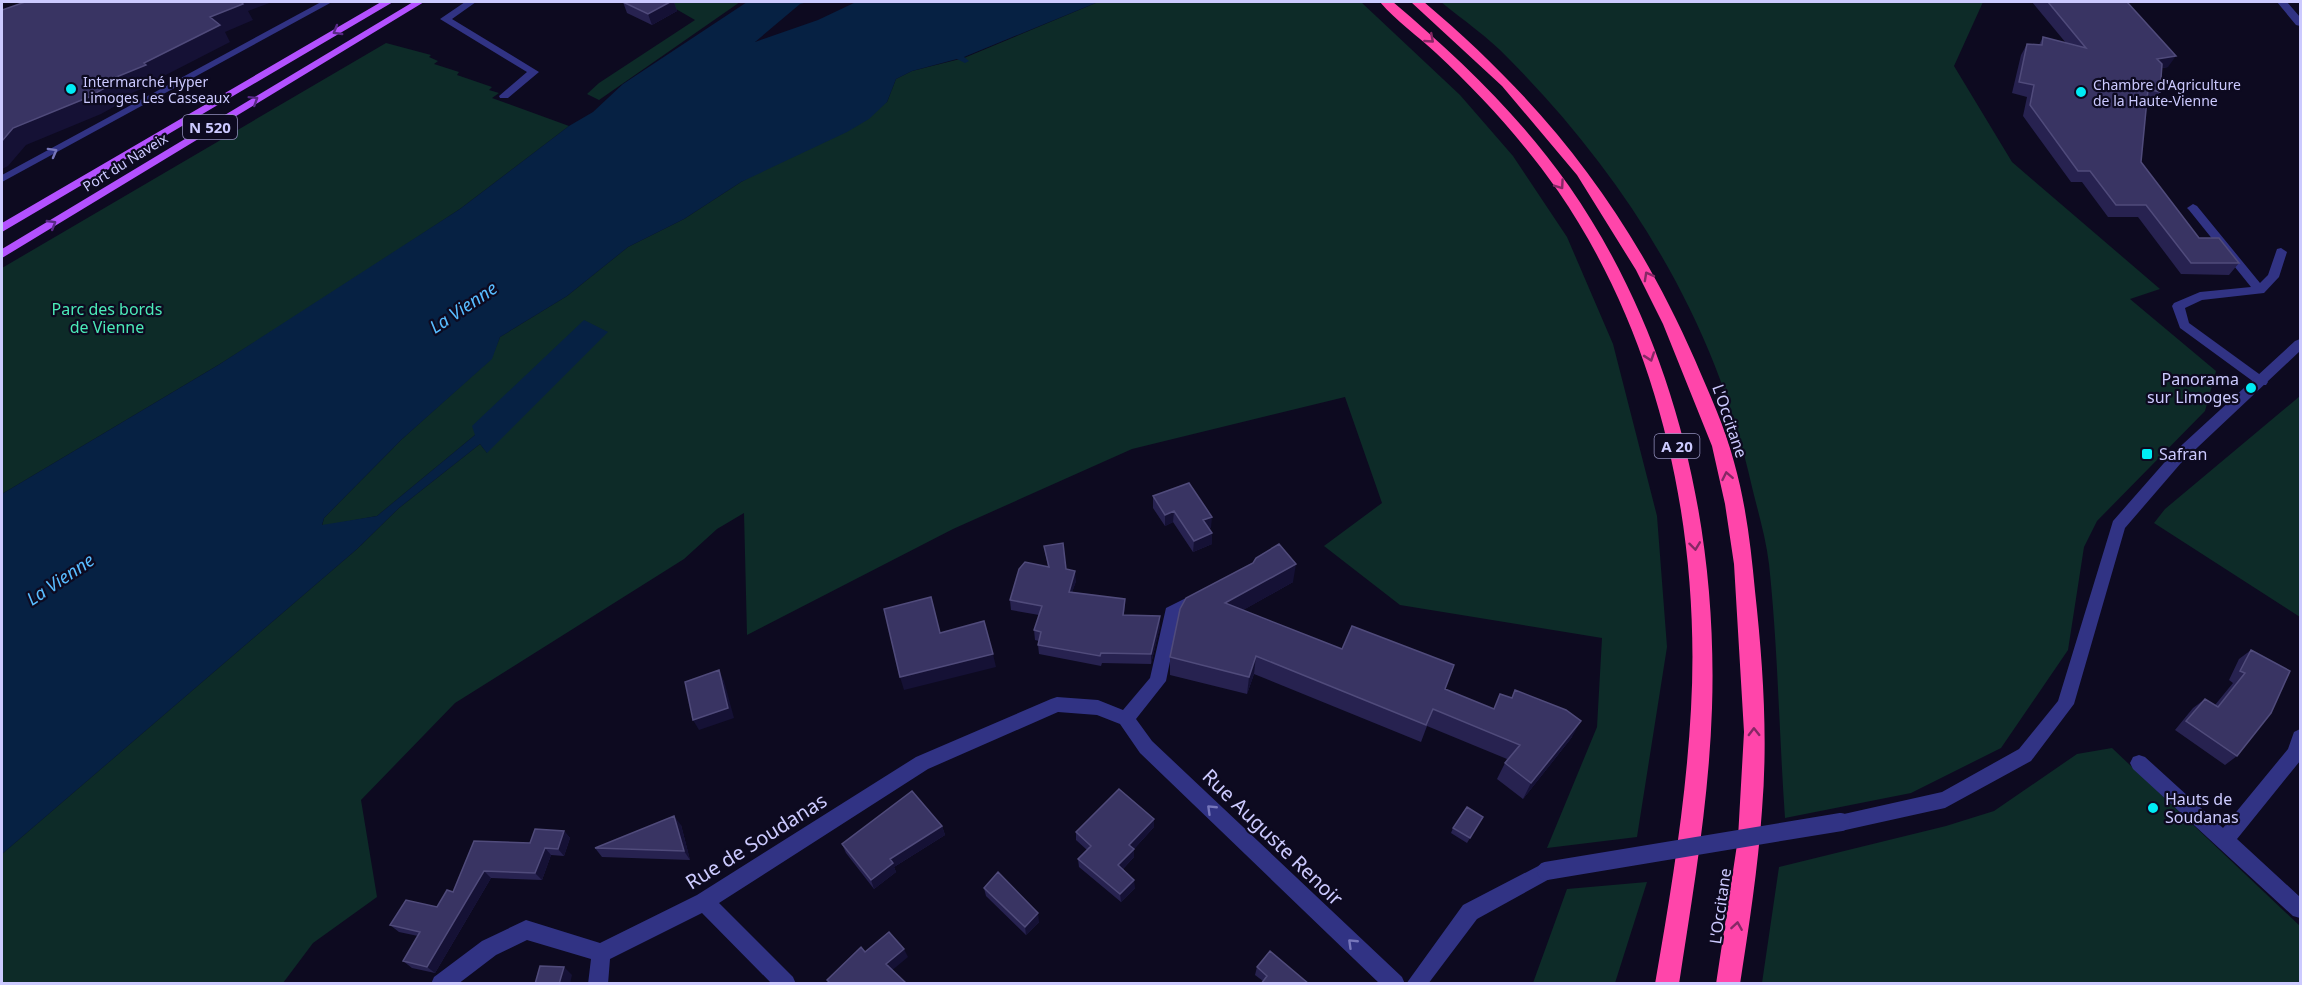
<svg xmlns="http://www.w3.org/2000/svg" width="2302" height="985" viewBox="0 0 2302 985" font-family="'Noto Sans',sans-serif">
<rect width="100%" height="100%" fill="#0d0a20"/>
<path fill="#0d2b28" d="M664,2H740L599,100L587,94L599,83L695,20Z
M1098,2H1361L1460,95L1513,156L1567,237L1613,344L1657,516L1667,647L1637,837L1547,848L1597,727L1602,638L1400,605L1324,546L1382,503L1345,397L1132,449L953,529L747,635L744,513L717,529L684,559L455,703L361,800L377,897L313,943L283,983L2,984V854L357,549L399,508L480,444L487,453L475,435L377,516L322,526L324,518L401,440L491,359L500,337L567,296L628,247L684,219L741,182L887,102L896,79L912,71L964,58Z
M1441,2H1983L1954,66L2012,162L2160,289L2130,299L2216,371L2205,411L2097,521L2084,547L2068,650L2001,748L1911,793L1785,818C1779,733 1778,648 1769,564C1766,538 1758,512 1752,487C1715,320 1628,179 1508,58C1488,37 1463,20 1441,2Z
M386,43L431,55L429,57L438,61L434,64L459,72L457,75L492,87L489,90L499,93L492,98L569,126L460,209L329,295L220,364L2,494V268Z
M2300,396V617L2154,523L2165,509Z
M2112,748L2300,926V983H1762L1779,867L1946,826L1994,811L2077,754Z
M1647,882L1615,983H1533L1567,889Z"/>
<path fill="#062143" d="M747,2H808L800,4L755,42L818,20L856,2H1098L964,57L969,61L965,63L957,59L912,71L896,79L887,102L869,119L847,132L741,182L684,219L628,247L567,296L500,337L492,359L401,440L324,518L322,525L377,516L475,435L472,426L584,320L608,332L487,453L480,444L399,508L357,549L2,854V494L220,364L460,209L569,126L593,112L623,84Z"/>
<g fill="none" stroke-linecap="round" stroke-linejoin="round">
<path fill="#313384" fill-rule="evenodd" d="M321,2H332L2,182V175Z
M465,2H476L452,19L539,72L508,98H500L499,96L527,72L440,19Z
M2193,204L2197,206L2260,283L2268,275L2277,249L2281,248L2287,252L2279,277L2264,293L2202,300L2185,308L2189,323L2266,379L2268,382L2266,385H2258L2180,328L2172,306L2174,303L2200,292L2251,287L2189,210L2187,208Z"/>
<path fill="#313384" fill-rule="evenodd" d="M2277,2H2287L2300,17V26L2296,25Z
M1196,593L1202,595L1204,600L1202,605L1179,617L1166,681L1136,719L1152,741L1402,977L1405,984H1380L1140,753L1120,724L1097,715L1058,712L928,769L719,903L793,977L796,984H772L702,913L610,959L608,984H588L591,959L527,940L496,955L458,984H431L434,977L482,941L526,920L600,943L697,895L916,757L1051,699L1057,697L1098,700L1123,710L1150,678L1166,608Z
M2300,729V761L2237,839L2300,897V918L2293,916L2133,769L2130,763L2133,757L2139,755L2145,757L2223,828L2288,749L2294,732Z"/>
<path fill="#313384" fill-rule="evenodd" d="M2300,339V351L2181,463L2125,528L2074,704L2031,761L1945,808L1841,831L1835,828L1832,822L1835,816L1942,792L2019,749L2058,701L2113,521L2171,455L2295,341Z
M1546,862L1553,865L1555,871L1553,877L1477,919L1428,984H1406L1463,905Z"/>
<path fill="#b351ff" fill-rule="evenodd" d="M381,2H393L2,232V223Z
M413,2H424L2,258V249Z"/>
<path fill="#ff45aa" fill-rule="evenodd" d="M1380,2H1393C1458,57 1520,116 1569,186C1674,337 1718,526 1712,708C1709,801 1693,892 1679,984H1655C1671,892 1686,801 1691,709C1701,531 1660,339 1558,191C1523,141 1481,95 1436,53C1418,36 1396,21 1380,2Z
M1411,2H1424C1547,106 1630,212 1695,360C1709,393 1725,427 1734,462C1746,504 1751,548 1755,591C1763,664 1768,737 1762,810C1758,868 1749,926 1740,984H1716L1738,838L1744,732L1734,564L1725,504L1712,446L1663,324L1636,270L1577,175L1502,86Z"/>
<path stroke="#313384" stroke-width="18" d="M1546,871L1841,822"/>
</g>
<path fill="#272250" d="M623,2H674L677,11L652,25L627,13Z
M2032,2H2127L2168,67L2162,68L2160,92L2152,104L2147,102L2141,162L2199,238L2239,263L2229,275L2181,274L2138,217H2108L2082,182H2071L2023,116L2027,97L2012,93L2021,55L2027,44L2039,45L2043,37L2066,43Z
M1153,496L1211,528H1209L1212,533V544L1193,552L1173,522L1165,526L1153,508Z
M1044,546L1076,581L1072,592L1125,599L1124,615L1160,616V626L1151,664L1102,663L1101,666L1039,654L1038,645L1039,641L1035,640L1034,630L1039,615L1011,610L1010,600L1048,567Z
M1253,563L1293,582L1243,610L1494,709L1500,694L1512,698L1515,690L1572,737L1523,799L1497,779L1507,759L1427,726L1421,742L1254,674L1247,694L1170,675V657Z
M2251,650L2237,756L2225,765L2175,730L2193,708L2205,699L2215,705L2233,683L2229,680L2239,659Z
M1483,817L1467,843L1451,833L1453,828Z
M681,825L690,860L602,857L595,848Z
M942,826L945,835L894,867L896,872L874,889L846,853L842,844Z
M1154,827L1134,849V857L1123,869L1135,888L1121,902L1079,867L1078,859L1087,850L1076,840V832Z
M564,831L570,838L564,856L551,855L542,880L491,878L435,973L412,968L403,961L418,936L399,932L390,925L437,907L453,892L530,843Z
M984,888L1039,922L1026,935L986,896Z
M1257,967L1309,984L1263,981L1255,975Z"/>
<path fill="#151135" d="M238,2H272L248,11L253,20L225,32L230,42L156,80L158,82L125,96L128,99L101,114L26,145L8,166L2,169V141L13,128L109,80L210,17Z
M670,2H674L677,11L652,25L648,14Z
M2176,56L2168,67L2149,70L2157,59Z
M1174,511L1173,522L1165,526V515Z
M1212,517L1211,528L1203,531V520Z
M1212,533V544L1193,552L1194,541Z
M1296,564L1293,582L1224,621L1225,603Z
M1075,571L1076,581L1069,602V592Z
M1160,616V626L1151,664V654Z
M993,654L996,667L904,690L900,677Z
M1256,656L1254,674L1247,694L1249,677Z
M719,670L724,681L734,718L699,730L693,720Z
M1581,721L1572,737L1523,799L1531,783Z
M674,816L681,825L690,860L684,851Z
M1154,819V827L1133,850L1134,849V857L1119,873L1118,865L1129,845Z
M942,826L945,835L894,867L896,872L874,889L871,880L890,859Z
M564,831L570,838L564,856L558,849Z
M545,848L551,855L542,880L535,873Z
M484,871L491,878L435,973L427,967Z
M1134,880L1135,888L1121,902L1120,894Z
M1038,913L1039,922L1026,935L1025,927Z
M904,949L908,957L890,972L886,964Z
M564,967L572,975L570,984H559Z"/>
<path fill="#393463" stroke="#504b7b" stroke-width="1.5" d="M25,2H241L243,4L210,17L220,25L144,63L146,65L109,80L115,82L89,97L13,128L2,141V10Z
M623,2H670L648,14Z
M2048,2H2127L2176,56L2157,59L2162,64L2160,92L2148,89L2141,162L2199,238H2219L2239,263H2191L2146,205H2116L2090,171H2078L2030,105L2034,85L2019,82L2027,44L2042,45L2043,37L2086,48Z
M1189,483L1212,517L1203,520L1212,533L1194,541L1174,511L1165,515L1153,496Z
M1063,543L1066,569L1075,571L1069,592L1125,599L1123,615L1160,616L1151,654L1101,653L1100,656L1038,645L1041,632L1034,630L1042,606L1010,600L1019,569L1025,562L1049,567L1044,546Z
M1279,544L1296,564L1225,603L1342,649L1352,626L1454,665L1445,689L1494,709L1500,694L1512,698L1515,690L1566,710L1581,721L1531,783L1505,763L1520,745L1433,709L1426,725L1256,656L1249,677L1170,657L1180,609L1186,598L1253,563L1256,558Z
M931,597L940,633L984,621L993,654L900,677L884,609Z
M2251,650L2290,671L2271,713L2237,756L2186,721L2205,699L2218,707L2245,673L2240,671Z
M719,670L728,708L693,720L685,682Z
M1119,789L1154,819L1129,845L1134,849L1118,865L1134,880L1120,894L1078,859L1091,846L1076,832Z
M912,791L942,826L890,859L893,863L871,880L842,844Z
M1467,807L1483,817L1470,838L1453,828Z
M674,816L684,851L595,848Z
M535,829L564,831L558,849L545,848L535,873L484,871L427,967L403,961L420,932L390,925L406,900L437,907L447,890L453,892L474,841L530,843Z
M998,872L1038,913L1025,927L984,888Z
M889,932L904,949L886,964L907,984H831L827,980L861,947L865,952Z
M1270,951L1309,984H1261L1267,976L1257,967Z
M540,966L564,967L559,984H535Z"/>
<defs><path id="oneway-chevron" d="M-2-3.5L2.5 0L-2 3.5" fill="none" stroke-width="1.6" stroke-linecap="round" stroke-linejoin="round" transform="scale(1.5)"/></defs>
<g stroke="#582a84">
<use href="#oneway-chevron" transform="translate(337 31) rotate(150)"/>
<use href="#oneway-chevron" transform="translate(254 100) rotate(-32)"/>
<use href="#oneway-chevron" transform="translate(52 224) rotate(-31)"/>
</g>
<g stroke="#862865">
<use href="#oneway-chevron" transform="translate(1430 39) rotate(41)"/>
<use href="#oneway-chevron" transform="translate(1560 185) rotate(55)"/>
<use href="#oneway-chevron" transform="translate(1648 276) rotate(-119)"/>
<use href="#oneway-chevron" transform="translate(1650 357) rotate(71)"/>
<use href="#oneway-chevron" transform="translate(1727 476) rotate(-101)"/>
<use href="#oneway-chevron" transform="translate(1695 546) rotate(83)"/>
<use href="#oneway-chevron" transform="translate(1754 732) rotate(-91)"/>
<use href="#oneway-chevron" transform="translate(1737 926) rotate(-81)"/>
</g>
<g stroke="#77b">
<use href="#oneway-chevron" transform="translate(53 152) rotate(-29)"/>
<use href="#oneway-chevron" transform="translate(1211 809) rotate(-136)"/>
<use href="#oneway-chevron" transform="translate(1352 943) rotate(-136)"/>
</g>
<g fill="#00ecf5" stroke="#0d0a20" stroke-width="2">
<circle cx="71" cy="89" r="6"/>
<circle cx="2081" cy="92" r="6"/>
<circle cx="2251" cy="388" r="6"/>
<rect x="2141" y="448" width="12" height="12" rx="3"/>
<circle cx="2153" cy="808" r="6"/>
</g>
<g text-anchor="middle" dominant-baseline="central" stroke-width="4.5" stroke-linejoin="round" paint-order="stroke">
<g font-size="14" fill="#cccaff" stroke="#0d0a20" text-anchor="start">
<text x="83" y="81">Intermarché Hyper<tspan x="83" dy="16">Limoges Les Casseaux</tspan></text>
<text x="2093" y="84">Chambre d'Agriculture<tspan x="2093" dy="16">de la Haute-Vienne</tspan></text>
</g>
<g font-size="14" fill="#cccaff" stroke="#0d0a20">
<text transform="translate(125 162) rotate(-32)">Port du Naveix</text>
</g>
<g fill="#0d0a20" stroke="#9390bc" stroke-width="1.5">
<rect x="183" y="115" width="54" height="24" rx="4.5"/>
<rect x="1654.5" y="434" width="45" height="24" rx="4.5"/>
</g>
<g font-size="15" font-weight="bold" fill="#cccaff">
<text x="210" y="127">N 520</text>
<text x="1677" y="446">A 20</text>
</g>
<g font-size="16" fill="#4beab8" stroke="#0d0a20">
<text x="107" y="309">Parc des bords<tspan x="107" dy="18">de Vienne</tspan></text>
</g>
<g font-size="16" fill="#cccaff" stroke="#0d0a20" text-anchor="start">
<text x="2239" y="379" text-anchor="end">Panorama<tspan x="2239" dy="18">sur Limoges</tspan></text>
<text x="2159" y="454">Safran</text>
<text x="2165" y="799">Hauts de<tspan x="2165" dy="18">Soudanas</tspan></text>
</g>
<g font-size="16" fill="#cccaff" stroke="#0d0a20">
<text transform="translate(1730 421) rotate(71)">L'Occitane</text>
<text transform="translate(1720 906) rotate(-82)">L'Occitane</text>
</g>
<g font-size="18" font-style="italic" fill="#58bcff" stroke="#0d0a20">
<text transform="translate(463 307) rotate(-34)">La Vienne</text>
<text transform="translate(60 579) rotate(-34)">La Vienne</text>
</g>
<g font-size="20" fill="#cccaff" stroke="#0d0a20">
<text transform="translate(1273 837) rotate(44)">Rue Auguste Renoir</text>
<text transform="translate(756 841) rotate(-32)">Rue de Soudanas</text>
</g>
</g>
<rect width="2302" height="985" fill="none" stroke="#cccaff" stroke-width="6"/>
</svg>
